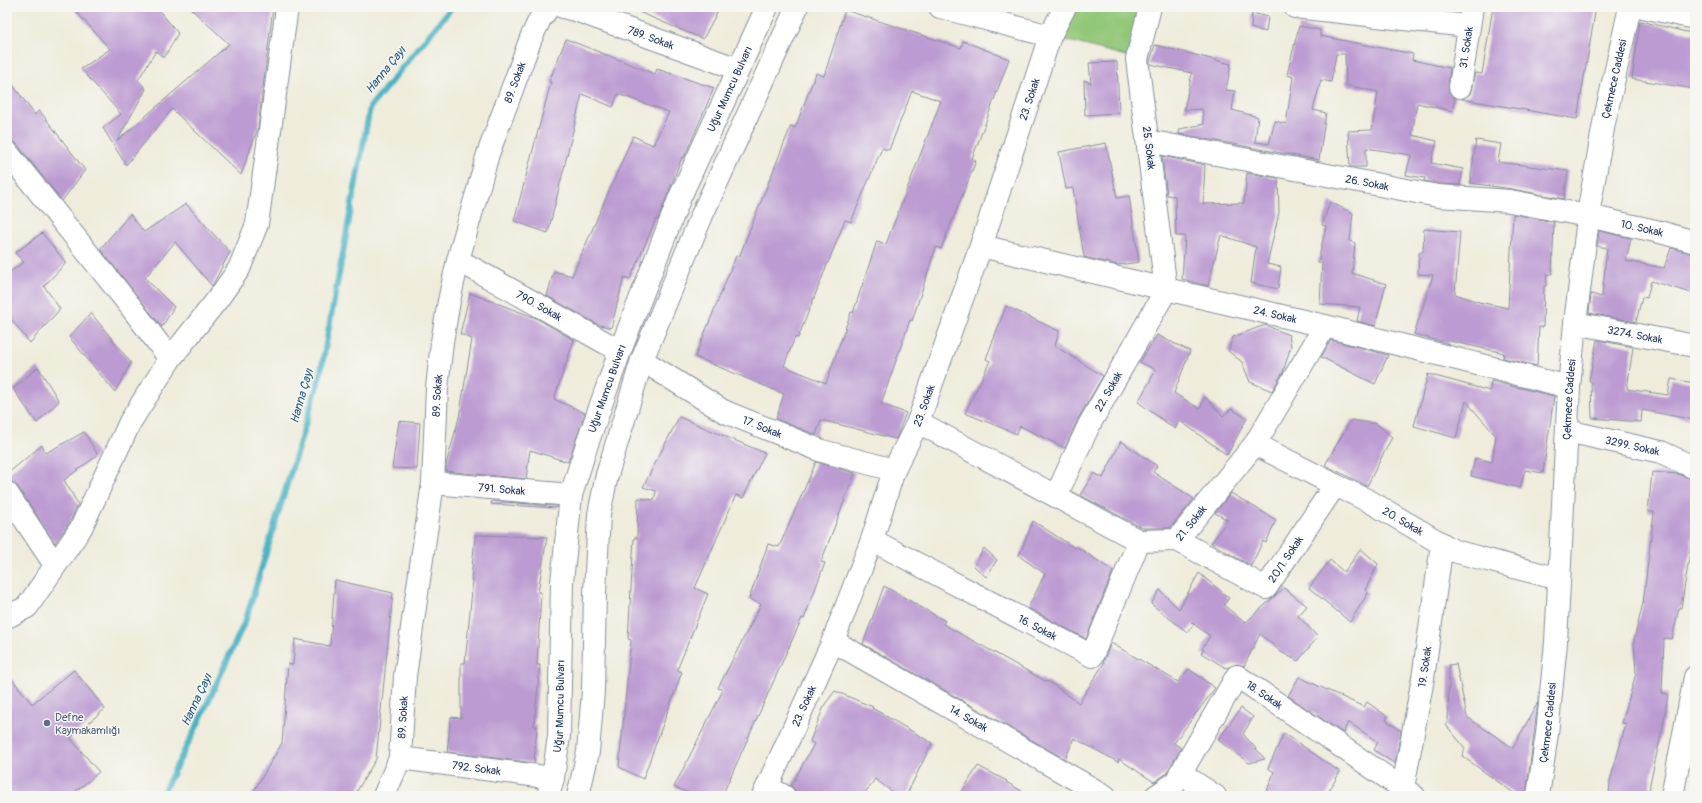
<svg xmlns="http://www.w3.org/2000/svg" width="1702" height="803" viewBox="0 0 1702 803" font-family="Pangolin,sans-serif">
<rect width="100%" height="100%" fill="#f6f6f2"/>
<filter id="ink" filterUnits="userSpaceOnUse"><feTurbulence type="fractalNoise" baseFrequency=".025" numOctaves="2"/><feDisplacementMap in="SourceGraphic" scale="8" xChannelSelector="R" yChannelSelector="G"/><feConvolveMatrix kernelMatrix="1 2 1 2 8 2 1 2 1" color-interpolation-filters="sRGB"/></filter>
<filter id="wash" filterUnits="userSpaceOnUse"><feTurbulence type="fractalNoise" baseFrequency=".012" numOctaves="4" result="noise"/><feDisplacementMap in="SourceGraphic" scale="16" xChannelSelector="R" yChannelSelector="G"/><feGaussianBlur stdDeviation="0.9" result="paint"/><feColorMatrix in="noise" values="0 0 0 0 0 0 0 0 0 0 0 0 0 0 0 0 0 1.4 0 .05"/><feComposite in="paint" operator="in"/></filter>
<g filter="url(#wash)">
<rect width="100%" height="100%" fill="#efecdb"/>
<path fill="#93c778" stroke="#577b6b" d="M1065,7H1150L1137,59L1050,36Z"/>
<g fill="none" stroke-linecap="round" stroke-linejoin="round">
<path stroke="#46b2c3" stroke-width="6" d="M161,796L197,726L246,619L320,376L370,107L452,7"/>
</g>
<g id="blocks">
<path fill="#bc9bd2" fill-rule="evenodd" d="M72,7H156L178,33L164,58L156,51L138,80L146,89L117,141L229,44L189,7H273L258,128L241,175L172,109L126,165L103,128L121,114L81,69L110,49Z
M627,7H720L703,39Z
M1493,7H1596L1577,119L1462,99L1470,94L1475,73L1482,74Z
M845,10L961,48L963,41L1009,59L972,159L976,161L941,249L936,247L912,321L910,320L881,404L906,413L896,439L821,420L816,435L776,419L784,394L695,357L736,256L739,257L791,126L795,128L816,73L824,76ZM912,91L941,101L886,244L877,241L853,313L851,312L826,383L784,366L795,337L798,338L845,220L851,222L882,148L889,150Z
M1252,13L1268,17L1266,32L1251,28Z
M1640,21L1695,34V89L1632,79Z
M1299,26L1320,30V36L1413,54L1412,60L1450,68L1448,86L1449,92L1455,98L1452,111L1417,103L1412,135L1437,141L1431,163L1463,169L1460,185L1440,184L1424,181L1425,178L1406,175L1411,155L1366,148V167H1350L1348,131L1372,130L1378,92L1346,85L1345,54H1336L1331,82L1321,80L1313,110L1326,113L1319,160L1179,134L1180,129L1204,124L1202,109L1184,110L1192,73L1150,64V61L1155,45L1231,64L1226,90L1235,91L1232,110L1258,117L1255,142L1269,144L1275,121L1286,124L1293,77L1287,75Z
M566,39L655,74L657,69L714,88L684,158L682,157L658,220L656,219L630,279L624,277L611,328L597,324L547,296L554,271L572,276L633,136L653,145L669,112L618,94L613,107L582,94L548,233L514,221L551,82H549Z
M1117,62L1119,113L1085,115L1084,80L1091,83L1089,63Z
M7,77L35,115L39,110L85,170L62,201L17,144L7,138Z
M1476,140L1501,144L1498,162L1568,171L1564,199L1512,189L1470,183Z
M1106,143L1117,198L1129,196L1139,262L1118,265L1084,257L1073,188L1066,189L1059,152Z
M1162,156L1205,165L1203,204L1244,203L1247,173L1278,178L1279,213L1267,264L1281,267L1278,289L1251,283L1256,247L1221,235L1208,286L1182,279L1185,236H1176L1175,196L1167,195Z
M1330,202L1353,213L1350,241L1355,243L1352,273L1386,284L1375,326L1357,321L1360,307L1320,304L1322,263L1318,262L1326,226L1322,225Z
M186,204L230,252L212,286L175,242L145,278L174,307L162,327L100,249L130,214L144,232Z
M1513,214L1554,222L1552,274H1547L1546,286H1544L1543,327H1539L1537,366L1503,358L1504,353L1450,341L1449,344L1414,334L1433,275L1418,274L1419,253L1423,251L1424,229L1460,232L1455,294L1479,302L1508,308Z
M1599,231L1631,238L1626,261L1664,268L1671,248L1695,254V294L1651,281L1647,298L1642,297L1636,322L1589,313L1591,294L1602,297L1607,248L1597,246Z
M42,233L66,263L44,286L60,309L30,343L7,314V274L24,262L15,253Z
M470,293L536,318L574,340L554,399L585,413L568,462L530,450L526,479L446,471V465L459,418L472,339L460,334Z
M1006,306L1059,331L1055,346L1103,376L1078,419L1065,448L1020,426L1017,434L965,413L990,361L986,359Z
M91,313L131,363L115,392L69,337Z
M1265,325L1289,335L1291,346L1283,372L1272,391L1250,382L1242,362L1228,351L1233,337Z
M1157,335L1190,351L1174,393L1200,409L1205,397L1223,416L1231,409L1247,418L1227,455L1179,420L1175,429L1138,402L1156,370L1140,362Z
M1331,340L1388,355L1375,384L1321,357Z
M1597,340L1633,347L1627,389L1668,395L1671,379L1695,383V420L1642,410L1641,422L1592,418L1591,381H1589Z
M38,367L59,401L37,423L13,389Z
M1428,374L1490,391L1491,381L1554,396L1543,473L1525,470L1520,488L1471,476L1475,458L1492,462L1496,436L1466,401L1456,438L1414,426Z
M679,417L765,453L743,498L736,495L695,588L708,594L677,670L682,672L643,779L619,767L631,640L628,639L634,538H637L638,498L654,500L656,491L643,487Z
M1351,420L1377,424L1392,437L1367,486L1325,465Z
M399,421L420,423L417,469L392,468Z
M84,432L98,455L64,480L78,504L70,522L55,543L17,486L10,481L7,474L42,445L46,453Z
M1121,441L1157,466L1153,472L1194,499L1170,528H1142L1080,495L1094,473L1103,478Z
M816,462L855,473L821,562L825,563L804,619L802,618L722,796H697L674,787L723,690L718,688L761,604L749,599L768,544L779,547Z
M1652,472L1678,474L1695,480V534H1693L1681,608H1679L1672,639L1664,638L1662,693L1668,694L1662,731L1650,783L1649,796H1609L1610,781L1626,724L1622,723L1636,673L1634,640L1643,603L1654,512H1648Z
M1231,493L1276,520L1266,543L1263,541L1251,566L1211,543L1228,520L1215,513Z
M492,501L557,506V508L491,504Z
M1033,521L1075,548L1076,546L1113,571L1086,639L1028,608L1045,574L1019,556Z
M475,535L547,537L538,592H541L537,665H540L534,726H537L534,763L447,752L451,717L461,718V663H465L473,580H471Z
M984,548L997,560L986,577L974,566Z
M1361,549L1378,564L1365,590L1368,593L1350,622L1309,588L1330,560L1344,572Z
M1199,573L1229,598L1224,605L1245,623L1284,588L1307,606L1298,616L1318,637L1298,661L1281,652L1260,634L1244,666L1237,664L1226,668L1201,653L1204,650L1202,649L1210,636L1191,622L1194,624L1187,632L1151,604L1160,590L1179,609Z
M335,580L393,593L376,759L354,796H251L282,743L288,664L293,665L295,639L330,646Z
M884,586L945,621L943,624L1047,682L1048,681L1079,703L1104,663L1103,662L1111,643L1178,682L1189,669L1215,688L1174,743L1181,748L1166,774L1154,782L1119,759L1118,762L1074,738L1065,759L863,644Z
M1456,664L1467,717L1513,748L1538,702L1526,796H1518L1462,756L1465,748L1446,725L1448,721L1449,665Z
M74,670L105,709L70,738L99,772L70,796H7V673L32,704Z
M1299,677L1364,707L1367,702L1388,717L1386,720L1401,731L1395,764L1374,750L1378,742L1348,722L1343,733L1288,696Z
M835,691L873,707L872,708L932,743L906,796H898L875,779L863,796H796L795,790L791,786L814,744L810,741L825,704Z
M1241,708L1253,717L1243,734L1265,759L1249,763L1218,740Z
M1284,733L1340,772L1326,796H1265L1274,772L1268,768Z
M978,766L1007,781L1006,782L1030,796H959Z"/>
</g>
</g>
<g filter="url(#ink)">
<use href="#blocks" fill-opacity="0" stroke="#858e9c" stroke-width="1"/>
<g fill="none" stroke-linecap="round" stroke-linejoin="round">
<g stroke="#858e9c" stroke-width="24">
<g id="minor">
<path id="s1" d="M563,7L575,10L738,69"/>
<path d="M940,7L1050,36"/>
<path d="M1295,7L1468,26"/>
<path d="M1643,7L1695,18"/>
<path id="s2" d="M1460,87L1472,7"/>
<path id="s3" d="M1148,141L1438,196L1510,201L1588,216L1660,232L1695,242"/>
<path d="M7,152L131,307L170,359"/>
<path id="s4" d="M981,246L1325,326L1569,387"/>
<path id="s5" d="M458,260L620,351"/>
<path id="s6" d="M1575,323L1695,346"/>
<path id="s7" d="M642,360L723,411L822,451L894,470"/>
<path id="s8" d="M918,422L1139,541L1177,540L1255,444L1325,326"/>
<path id="s9" d="M1567,431L1661,452L1695,468"/>
<path id="s10" d="M1255,444L1335,485L1369,501L1454,551L1559,579"/>
<path id="s11" d="M433,483L571,495"/>
<path d="M7,493L55,565"/>
<path id="s12" d="M1056,496L1089,425L1166,290L1137,59L1150,7"/>
<path id="s13" d="M872,540L1092,656L1139,541"/>
<path id="s14" d="M1177,540L1266,588L1335,485"/>
<path d="M7,617L27,607L81,528L130,422L170,359L217,300L239,269L257,224L287,7"/>
<path id="s15" d="M833,641L1105,796"/>
<path id="s16" d="M400,758L553,778"/>
<path d="M1180,773L1215,796"/>
<path d="M768,787L784,796"/>
<path id="s17" d="M1403,788L1423,678L1442,544"/>
<path id="s18" d="M384,796L400,758L405,676L433,483L437,388L442,342L449,301L458,260L488,154L531,38L540,19L549,7"/>
<path id="s19" d="M763,796L833,641L872,540L894,470L918,422L981,246L1050,36L1065,7"/>
<path id="s20" d="M1156,796L1175,783L1237,676L1414,796"/>
<path d="M1672,796L1695,677"/>
</g>
</g>
<g stroke="#858e9c" stroke-width="24">
<g id="major">
<path id="s21" d="M548,796L553,778L559,736L562,582L571,495L587,444L620,351L680,197L767,7"/>
<path d="M578,796L588,752L593,691L595,593L599,514L607,475L642,360L702,215L797,7"/>
<path id="s22" d="M1538,796L1547,734L1556,642L1569,387L1575,323L1590,203L1604,123L1630,7"/>
</g>
</g>
<use href="#minor" stroke="#fff" stroke-width="22"/>
<use href="#major" stroke="#fff" stroke-width="22"/>
</g>
</g>
<circle fill="#5c6f8a" stroke="#f6f6f2" stroke-width="1.5" cx="47" cy="723" r="4"/>
<g text-anchor="middle" dominant-baseline="central" stroke-width="3" stroke-linejoin="round" paint-order="stroke">
<g font-size="11" fill="#1b2f5e" stroke="#f6f6f2">
<text stroke="none"><textPath href="#s1" startOffset="93">789. Sokak</textPath></text>
<text stroke="none"><textPath href="#s2" startOffset="40">31. Sokak</textPath></text>
<text stroke="none"><textPath href="#s22" startOffset="722">Çekmece Caddesi</textPath></text>
<text stroke="none"><textPath href="#s18" startOffset="730">89. Sokak</textPath></text>
<text stroke="none"><textPath href="#s21" startOffset="739">Uğur Mumcu Bulvarı</textPath></text>
<text stroke="none"><textPath href="#s19" startOffset="747">23. Sokak</textPath></text>
<text transform="translate(1149 148) rotate(83)">25. Sokak</text>
<text stroke="none"><textPath href="#s3" startOffset="223">26. Sokak</textPath></text>
<text stroke="none"><textPath href="#s3" startOffset="502">10. Sokak</textPath></text>
<text stroke="none"><textPath href="#s5" startOffset="93">790. Sokak</textPath></text>
<text stroke="none"><textPath href="#s4" startOffset="302">24. Sokak</textPath></text>
<text stroke="none"><textPath href="#s6" startOffset="61">3274. Sokak</textPath></text>
<text stroke="none"><textPath href="#s21" startOffset="415">Uğur Mumcu Bulvarı</textPath></text>
<text stroke="none"><textPath href="#s12" startOffset="117">22. Sokak</textPath></text>
<text stroke="none"><textPath href="#s18" startOffset="406">89. Sokak</textPath></text>
<text stroke="none"><textPath href="#s22" startOffset="398">Çekmece Caddesi</textPath></text>
<text stroke="none"><textPath href="#s19" startOffset="423">23. Sokak</textPath></text>
<text stroke="none"><textPath href="#s7" startOffset="138">17. Sokak</textPath></text>
<text stroke="none"><textPath href="#s9" startOffset="67">3299. Sokak</textPath></text>
<text stroke="none"><textPath href="#s11" startOffset="69">791. Sokak</textPath></text>
<text stroke="none"><textPath href="#s8" startOffset="311">21. Sokak</textPath></text>
<text stroke="none"><textPath href="#s10" startOffset="167">20. Sokak</textPath></text>
<text stroke="none"><textPath href="#s14" startOffset="136">20/1. Sokak</textPath></text>
<text stroke="none"><textPath href="#s13" startOffset="187">16. Sokak</textPath></text>
<text stroke="none"><textPath href="#s17" startOffset="123">19. Sokak</textPath></text>
<text stroke="none"><textPath href="#s20" startOffset="180">18. Sokak</textPath></text>
<text stroke="none"><textPath href="#s19" startOffset="99">23. Sokak</textPath></text>
<text stroke="none"><textPath href="#s21" startOffset="91">Uğur Mumcu Bulvarı</textPath></text>
<text stroke="none"><textPath href="#s18" startOffset="82">89. Sokak</textPath></text>
<text stroke="none"><textPath href="#s15" startOffset="156">14. Sokak</textPath></text>
<text stroke="none"><textPath href="#s22" startOffset="74">Çekmece Caddesi</textPath></text>
<text stroke="none"><textPath href="#s16" startOffset="77">792. Sokak</textPath></text>
</g>
<g font-size="11" fill="#4e5e75" stroke="#f6f6f2" text-anchor="start">
<text x="55" y="717">Defne<tspan x="55" dy="13">Kaymakamlığı</tspan></text>
</g>
<g font-size="12" font-style="italic" fill="#2a5d81" stroke="#f6f6f2">
<text transform="translate(386 70) rotate(-51)">Hanna Çayı</text>
<text transform="translate(302 396) rotate(-74)">Hanna Çayı</text>
<text transform="translate(197 700) rotate(-65)">Hanna Çayı</text>
</g>
</g>
<rect width="1702" height="803" fill="none" stroke="#f6f6f2" stroke-width="24"/>
</svg>
